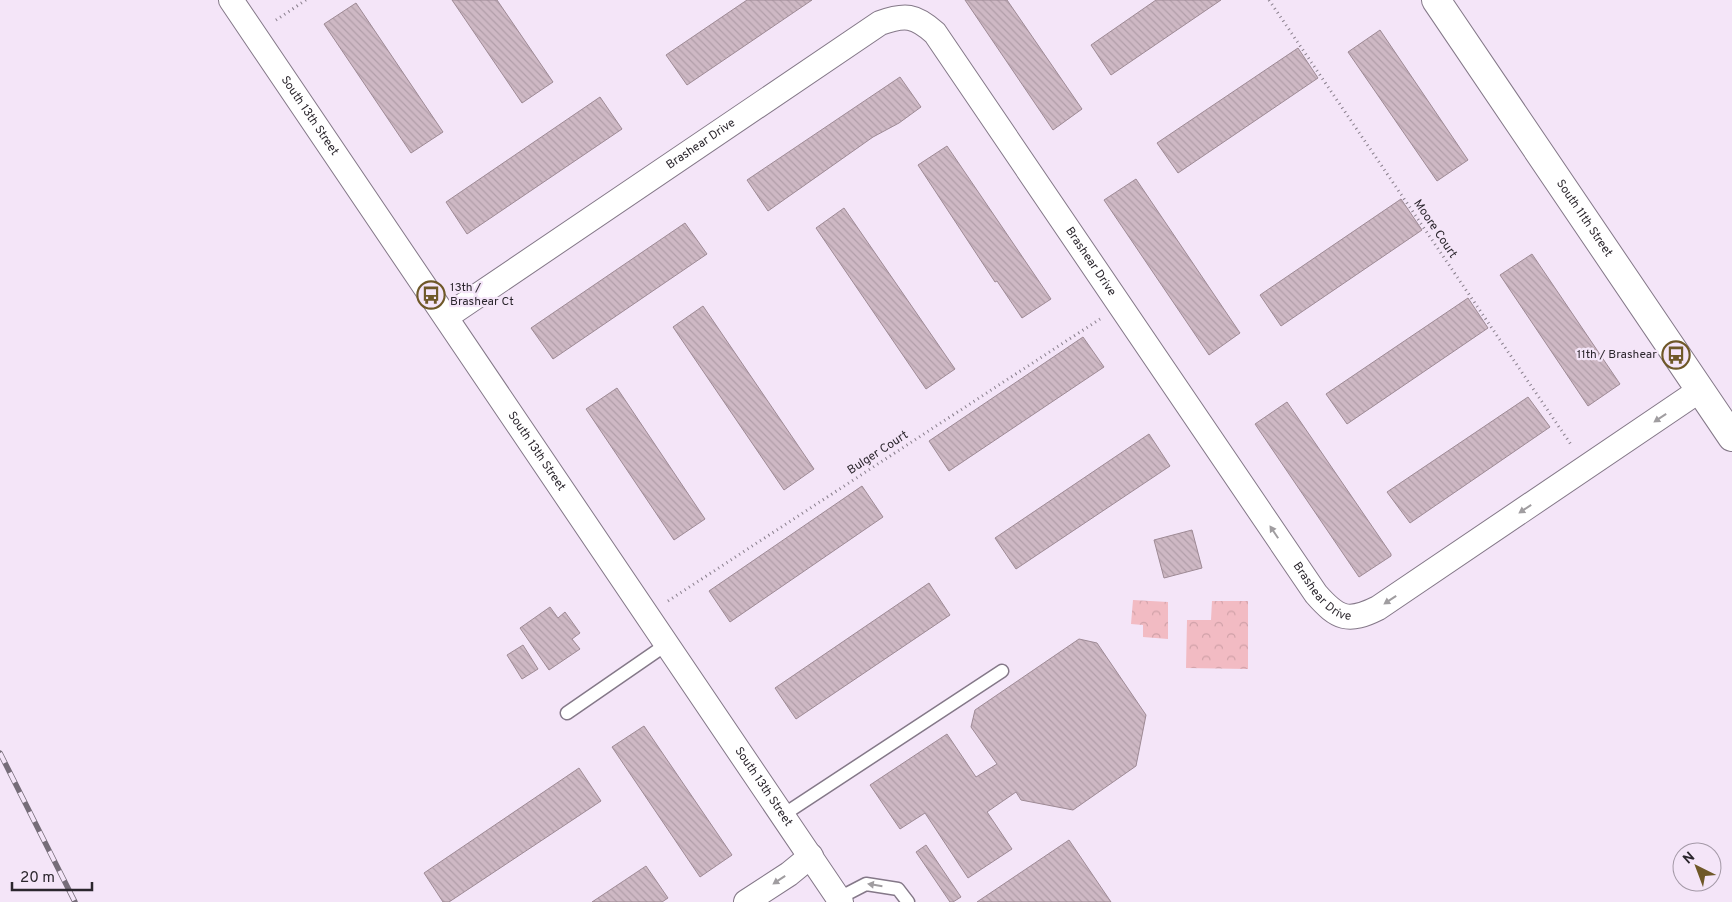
<svg xmlns="http://www.w3.org/2000/svg" width="1732" height="902" viewBox="0 0 1732 902" font-family="Overpass,sans-serif">
<defs>
<pattern id="park-crowns" width="20" height="18" patternUnits="userSpaceOnUse" patternTransform="scale(1.25)"><rect width="20" height="18" fill="#f2bbc3"/><path d="M2 6a3 3 0 1 1 6 0M12 15a3 3 0 1 1 6 0" fill="none" stroke="#d0a1a8"/></pattern>
<pattern id="building-back-hatch" width="6" height="6" patternUnits="userSpaceOnUse" patternTransform="scale(1.25)"><rect width="6" height="6" fill="#ceb8c4"/><path d="M-1 5l2 2M0 0l6 6M5-1l2 2" fill="none" stroke="#b19ea9"/></pattern>
</defs>
<rect width="100%" height="100%" fill="#f4e5f8"/>
<path fill="url(#park-crowns)" d="M1133,600L1168,602V639L1143,637V625L1131,624Z
M1212,601H1248V669L1186,668L1187,620H1211Z"/>
<path fill="url(#building-back-hatch)" stroke="#9e8a95" d="M452,0H497L553,82L522,103Z
M747,0H812L687,85L666,55Z
M965,0H1007L1082,109L1053,130Z
M1156,0H1221L1111,75L1091,45Z
M356,3L443,132L411,153L324,24Z
M1380,30L1468,160L1437,181L1348,52Z
M1298,48L1318,78L1178,173L1157,143Z
M900,77L921,107L899,123L873,137L768,211L747,180Z
M600,97L622,129L467,234L446,202Z
M947,146L1051,299L1022,318L997,281L995,282L918,165Z
M1136,179L1240,333L1209,355L1104,200Z
M1401,199L1422,230L1281,326L1260,295Z
M844,208L955,369L926,389L816,228Z
M685,223L707,254L553,359L531,328Z
M1532,254L1620,384L1588,406L1500,275Z
M1468,298L1488,328L1347,424L1326,394Z
M703,306L814,469L784,490L673,327Z
M1083,337L1104,367L949,471L929,441Z
M617,388L705,519L674,540L586,409Z
M1528,397L1550,427L1410,523L1387,492Z
M1287,402L1391,554V556L1359,577L1255,424Z
M1149,434L1170,466L1016,569L995,538Z
M862,486L883,517L730,622L709,591Z
M1192,530L1202,568L1164,578L1154,540Z
M929,583L950,615L796,719L775,688Z
M550,607L558,618L565,612L580,633L572,639L580,649L549,670L520,628Z
M1079,639L1097,643L1146,715L1136,766L1073,810L1021,800L1016,792L987,812L1012,849L968,878L925,813L900,829L870,785L947,734L976,777L997,764L971,727L975,710Z
M523,645L538,669L522,679L507,655Z
M644,726L732,855L700,877L612,747Z
M579,768L601,801L449,902H443L424,873Z
M1069,840L1111,902H977Z
M926,845L961,897L953,902H950L916,852Z
M646,866L668,898L662,902H592Z"/>
<g fill="none" stroke-linecap="round" stroke-linejoin="round">
<g stroke="#847888" stroke-width="15">
<path id="service" d="M567,713L667,644
M783,815L1002,671
M839,898L866,884L898,889L908,902"/>
</g>
<g stroke="#847888" stroke-width="26">
<g id="minor">
<path id="s1" d="M231,0L841,902"/>
<path id="s2" d="M446,317L880,23C905,14 915,15 935,33L1316,594C1338,619 1348,623 1378,608L1700,390"/>
<path d="M746,902L789,874L811,856"/>
</g>
</g>
<g stroke="#847888" stroke-width="30">
<g id="tertiary">
<path id="s3" d="M1436,0L1732,437"/>
</g>
</g>
<path stroke="#897f8c" stroke-width="3" stroke-dasharray="1 4" stroke-linecap="butt" d="M1269,0L1572,446
M276,20L306,0
M668,601L1100,319"/>
<use href="#service" stroke="#fff" stroke-width="12"/>
<use href="#minor" stroke="#fff" stroke-width="24"/>
<use href="#tertiary" stroke="#fff" stroke-width="28"/>
<g stroke="#766d79" stroke-width="5.5">
<path id="rail" d="M0,753L75,902"/>
</g>
<use href="#rail" stroke="#f4e5f8" stroke-width="4" stroke-dasharray="11" stroke-linecap="butt"/>
</g>
<defs><path id="oneway-solid" d="M-6-.8H1V-3.2L6.5 0L1 3.2V.8H-6Z" transform="scale(1.25)"/></defs>
<g fill="#a09da0">
<use href="#oneway-solid" transform="translate(1660 418) rotate(146)"/>
<use href="#oneway-solid" transform="translate(1525 509) rotate(146)"/>
<use href="#oneway-solid" transform="translate(1274 532) rotate(-124)"/>
<use href="#oneway-solid" transform="translate(1390 600) rotate(146)"/>
<use href="#oneway-solid" transform="translate(779 880) rotate(146)"/>
<use href="#oneway-solid" transform="translate(875 885) rotate(-171)"/>
</g>
<defs>
<g id="bus-ring" transform="scale(1.4375)"><circle r="9.5" fill="#f4e5f8" stroke="#6f5828" stroke-width="1.5"/><path d="M-5-6H5V4H4V6H2V4H-2V6H-4V4H-5ZM-3.5-4V0h7V-4ZM-3.5 1.2v1.5H-2V1.2ZM2 1.2v1.5H3.5V1.2Z" fill="#6f5828"/></g>
</defs>
<g fill-rule="evenodd">
<use href="#bus-ring" x="431" y="295"/>
<use href="#bus-ring" x="1676" y="355"/>
</g>
<g text-anchor="middle" dominant-baseline="central" stroke-width="4.5" stroke-linejoin="round" paint-order="stroke">
<g font-size="12" fill="#2b262d" stroke="#f4e5f8">
<text stroke="none"><textPath href="#s1" startOffset="140">South 13th Street</textPath></text>
<text stroke="none"><textPath href="#s2" startOffset="308">Brashear Drive</textPath></text>
<text stroke="none"><textPath href="#s3" startOffset="264">South 11th Street</textPath></text>
<text transform="translate(1435 229) rotate(56)">Moore Court</text>
<text stroke="none"><textPath href="#s2" startOffset="861">Brashear Drive</textPath></text>
<text stroke="none"><textPath href="#s1" startOffset="545">South 13th Street</textPath></text>
<text transform="translate(878 453) rotate(-33)">Bulger Court</text>
<text stroke="none"><textPath href="#s2" startOffset="1266">Brashear Drive</textPath></text>
<text stroke="none"><textPath href="#s1" startOffset="950">South 13th Street</textPath></text>
</g>
<g font-size="12" fill="#2b262d" stroke="#f4e5f8" text-anchor="start">
<text x="450" y="288">13th /<tspan x="450" dy="14">Brashear Ct</tspan></text>
<text x="1657" y="355" text-anchor="end">11th / Brashear</text>
</g>
</g>
<g transform="translate(1697 867) rotate(318)"><circle r="24" fill="#f4e5f8" stroke="#a499a7"/>
<path d="M0-4L9 19L0 12L-9 19Z" fill="#6f5828"/>
<text y="-8" font-size="14" font-weight="bold" text-anchor="middle" fill="#2b262d">N</text>
</g>
<path d="M12 882v8h80v-8" fill="none" stroke="#2b262d" stroke-width="2.5"/>
<text x="20" y="882" font-size="15" fill="#2b262d" stroke="#f4e5f8" stroke-width="4" paint-order="stroke">20 m</text>
</svg>
